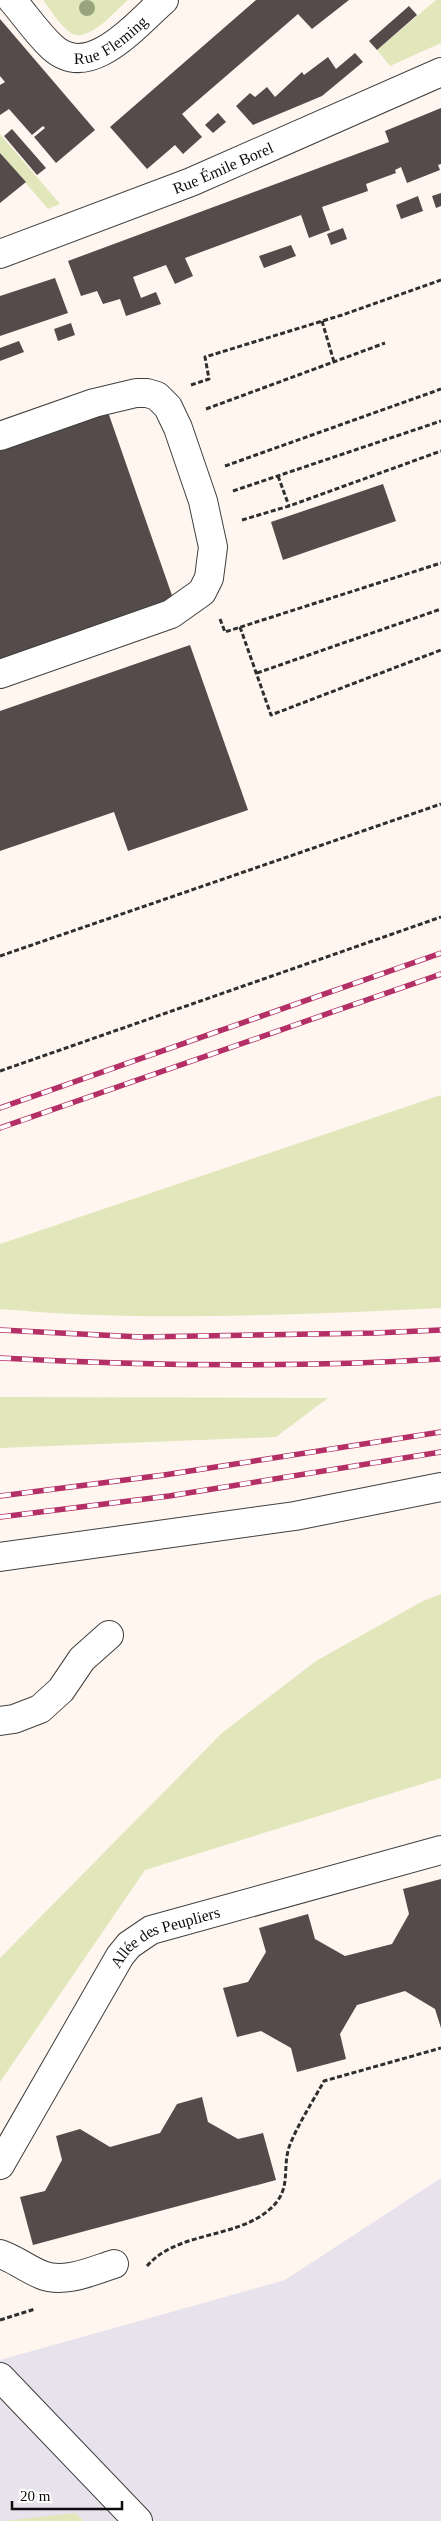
<svg xmlns="http://www.w3.org/2000/svg" width="441" height="2521" viewBox="0 0 441 2521" font-family="'Times New Roman',serif">
<rect width="100%" height="100%" fill="#fef6ef"/>
<path fill="#e7e2ec" d="M441,2178V2521H0V2360L285,2280Z"/>
<path fill="#e1e6bb" d="M43,0H128C115,11 88,44 71,33C60,26 51,10 43,0Z
M436,0H441V43L390,66L377,50Z
M0,134L60,204L48,209L0,153Z
M441,1095V1308C294,1315 146,1322 0,1309V1244Z
M0,1397H2L328,1398L276,1437L0,1448Z
M441,1594V1778L145,1870L0,2082V1958L222,1733L316,1661L423,1601Z
M75,2513L84,2521H2Z"/>
<path fill="#554b4b" d="M256,0H349L312,29L298,14L182,114L202,137L183,154L175,145L147,169L110,127Z
M409,6L417,15L377,50L369,41Z
M0,19L95,130L56,163L34,137L45,128L43,126L32,135L9,109L0,115V85L5,82L0,76Z
M355,53L363,62L322,96L253,125L236,106L250,93L255,97L267,87L275,97L302,72L304,75L328,57L336,69Z
M441,108V164L438,165L440,170L407,183L401,167L395,170L396,173L366,184L368,191L322,207L330,230L309,238L301,215L185,258L193,276L175,284L166,265L133,277L141,298L156,292L161,304L126,316L120,299L103,304L97,291L81,296L68,261L389,142L385,131Z
M218,113L226,122L213,133L205,125Z
M12,129L46,168L37,175L4,136Z
M0,153L26,182L0,203Z
M441,193V206L436,208L432,196Z
M418,196L423,211L401,219L396,205Z
M343,228L347,239L331,245L327,234Z
M291,245L296,256L264,268L259,256Z
M55,278L68,313L0,336V296Z
M71,323L75,335L58,341L54,329Z
M19,341L24,352L0,361V348Z
M108,412L175,604L0,665V450Z
M383,484L396,521L283,560L271,522Z
M190,645L248,810L128,851L114,812L0,851V711Z
M441,1879V2028L435,2009L405,1991L357,2005L340,2034L346,2059L297,2072L291,2048L261,2031L237,2037L223,1988L248,1982L266,1952L259,1928L308,1914L315,1939L345,1956L392,1944L409,1914L403,1889Z
M202,2097L208,2122L238,2139L263,2133L276,2180L33,2245L20,2197L45,2191L62,2160L56,2136L80,2129L110,2147L160,2133L177,2104Z"/>
<g fill="none" stroke-linecap="round" stroke-linejoin="round">
<g stroke="#404040" stroke-width="30">
<g id="minor">
<path id="s1" d="M12,0C25,15 37,33 52,47C90,82 136,24 164,0"/>
<path id="s2" d="M0,254L191,182L441,72"/>
<path d="M0,436L94,403L136,393H147L157,396L168,407L178,428L203,501L213,547L209,578L202,592L171,614L0,674"/>
<path d="M0,1557L295,1516L441,1487"/>
<path d="M0,1721L14,1719L40,1709L61,1690L82,1659L109,1635"/>
<path id="s3" d="M0,2165L120,1956L129,1945L151,1930L441,1850"/>
<path d="M0,2254C15,2259 27,2269 42,2275C64,2284 92,2271 114,2264"/>
<path d="M0,2377L138,2521"/>
</g>
</g>
<path stroke="#2f2f2f" stroke-width="3" stroke-dasharray="5 2.5" stroke-linecap="butt" d="M322,321L334,362
M191,385L209,379L205,357L342,315L441,280
M206,409L385,343
M225,466L441,389
M278,476L289,506
M233,491L441,421
M242,520L289,506L441,451
M220,619L225,632L441,563
M240,627L271,715L441,650
M257,673L441,609
M0,956L441,804
M0,1071L441,917
M147,2266C177,2231 237,2239 270,2209C294,2188 280,2167 291,2142C300,2121 313,2101 324,2081L441,2048
M0,2320L35,2309"/>
<use href="#minor" stroke="#fff" stroke-width="28"/>
<g stroke="#b42f66" stroke-width="5.5">
<path id="rail" d="M0,1108L441,953
M0,1128L441,974
M0,1330L141,1337L375,1333L441,1330
M0,1358C147,1366 294,1368 441,1359
M0,1496L164,1475L441,1432
M0,1517L169,1496L441,1452"/>
</g>
<use href="#rail" stroke="#fff" stroke-width="4" stroke-dasharray="11" stroke-linecap="butt"/>
</g>
<circle fill="#99a47e" cx="87" cy="8" r="8"/>
<g text-anchor="middle" dominant-baseline="central" stroke-width="5" stroke-linejoin="round" paint-order="stroke">
<g font-size="16" fill="#0d0d0d" stroke="#fff">
<text stroke="none"><textPath href="#s1" startOffset="128">Rue Fleming</textPath></text>
<text stroke="none"><textPath href="#s2" startOffset="239">Rue Émile Borel</textPath></text>
<text stroke="none"><textPath href="#s3" startOffset="291">Allée des Peupliers</textPath></text>
</g>
</g>
<path d="M12 2501v8h110v-8" fill="none" stroke="#0d0d0d" stroke-width="2.5"/>
<text x="20" y="2501" font-size="15" fill="#0d0d0d" stroke="#ffffff" stroke-width="4" paint-order="stroke">20 m</text>
</svg>
